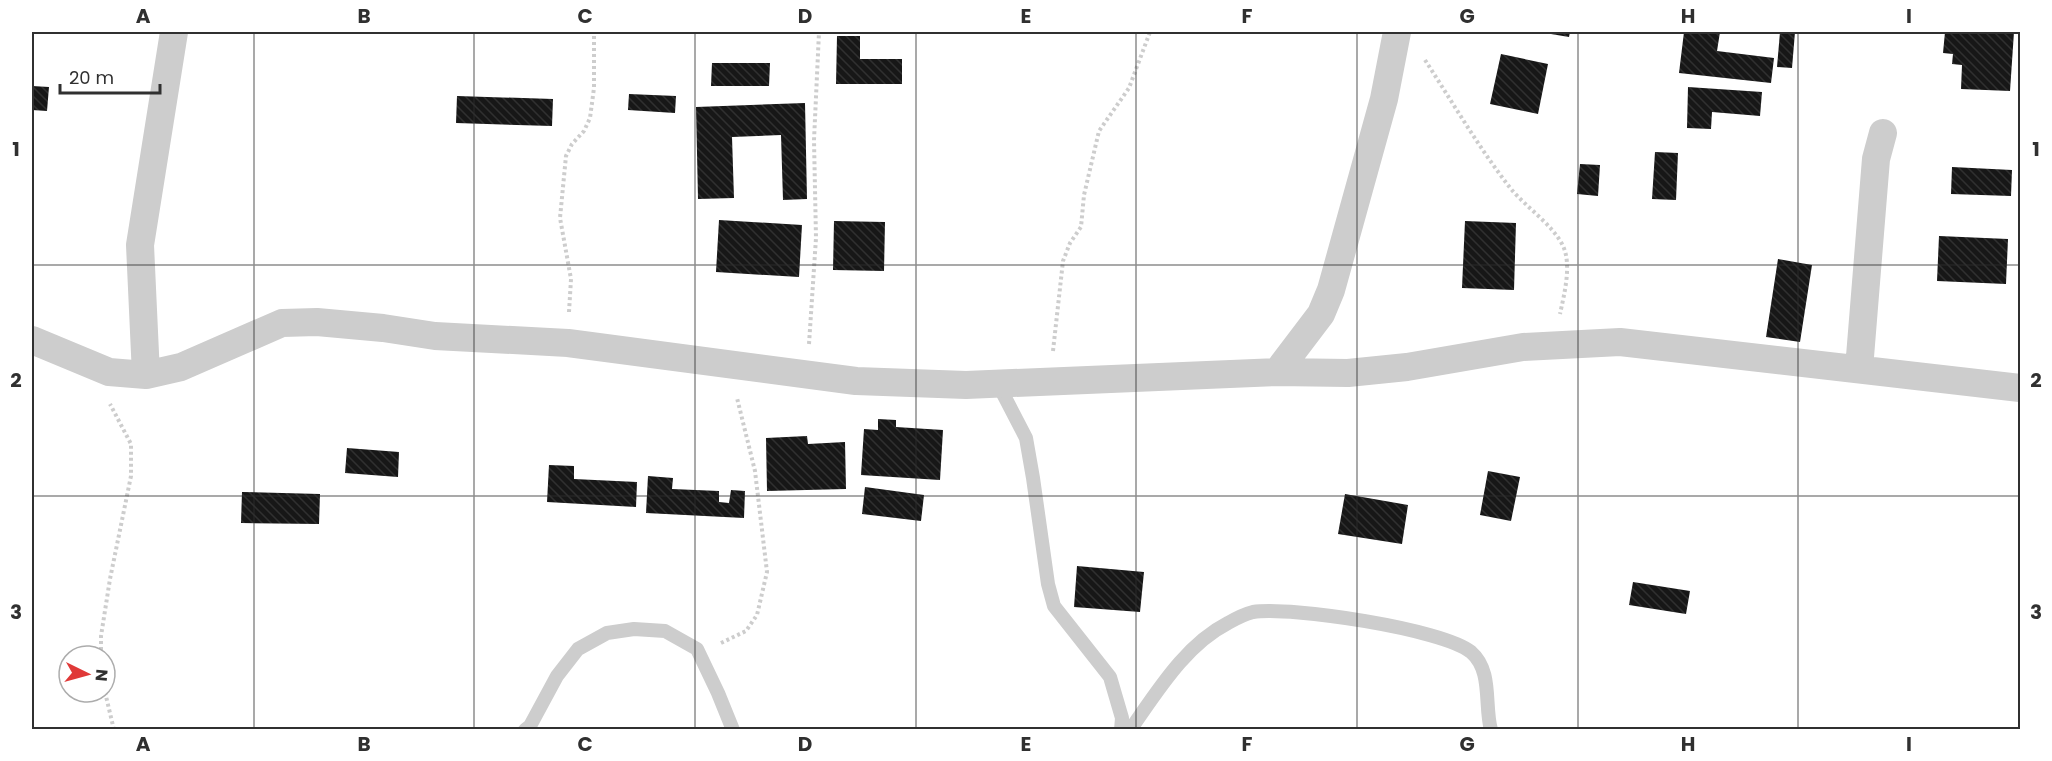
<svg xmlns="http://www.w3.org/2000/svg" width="2052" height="761" viewBox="0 0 2052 761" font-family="Poppins,sans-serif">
<defs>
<pattern id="building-back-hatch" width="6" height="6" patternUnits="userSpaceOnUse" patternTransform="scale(1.5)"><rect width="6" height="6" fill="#171717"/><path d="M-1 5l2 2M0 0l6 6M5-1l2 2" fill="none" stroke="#303030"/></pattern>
</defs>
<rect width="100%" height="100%" fill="#fff"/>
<path fill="url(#building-back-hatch)" d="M1539,32H1570L1569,37Z
M1684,32H1720L1717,51L1774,58L1771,83L1679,73Z
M1780,32H1795L1792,68L1777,67Z
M1945,32H2014L2010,91L1961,89L1962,65L1952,64L1953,54L1943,53Z
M837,36H860V59H902V84H836Z
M1501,54L1548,64L1538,114L1490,104Z
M712,63H770L769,86H711Z
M32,86L49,87L47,111L32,110Z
M1688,87L1762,92L1760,116L1712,112L1711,129L1687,128Z
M629,94L676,96L675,113L628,110Z
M457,96L553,99L552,126L456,123Z
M805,103L807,199L783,200L781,135L732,137L734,198L698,199L696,107Z
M1655,152L1678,153L1676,200L1652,199Z
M1580,164L1600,165L1598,196L1577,194Z
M1952,167L2012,170L2011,196L1951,194Z
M719,220L802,225L799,277L716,272Z
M834,221L885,222L884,271L833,270Z
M1465,221L1516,223L1514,290L1462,288Z
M1939,236L2008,239L2006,284L1937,281Z
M1778,259L1812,265L1800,342L1766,337Z
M878,419L896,420V427L943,430L940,480L861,475L864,429L878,430Z
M807,436L808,444L845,442L846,489L767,491L766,438Z
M347,448L399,452L398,477L345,473Z
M549,465L574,466V479L637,482L636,507L547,502Z
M1488,471L1520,477L1511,521L1480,515Z
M648,476L673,478L672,489L719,491V502L729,503L731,490L745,491L744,518L646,513Z
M865,487L924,495L921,521L862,514Z
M242,492L320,494L319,524L241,523Z
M1345,494L1408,505L1402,544L1338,534Z
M1077,566L1144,572L1140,612L1074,607Z
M1633,582L1690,591L1686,614L1629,605Z"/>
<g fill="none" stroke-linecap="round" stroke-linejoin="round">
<path stroke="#cdcdcd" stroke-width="4" stroke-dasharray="3 3" stroke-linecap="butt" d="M1425,60C1453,103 1479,148 1511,189C1526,207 1553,225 1563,246C1572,265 1564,295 1560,314
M569,312L571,279L560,218L566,156L572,144L584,131L590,118L594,88V32
M809,344L816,238L814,140L819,32
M1053,351L1063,261L1070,243L1081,227L1084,195L1099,131L1129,88L1150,32
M721,643L746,631L757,615L767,572L755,471L737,398
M101,656V636L110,579L131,476V444L110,404
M105,692L114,730"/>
<path stroke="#cdcdcd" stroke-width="14" d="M998,384L1026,438L1033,478L1048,584L1054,606L1110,677L1122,718L1121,730
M525,730L530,726L557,676L578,649L607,633L634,629L665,631L697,649L718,693L733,730
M1130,730C1157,692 1185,645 1228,623C1235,619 1245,614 1253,612C1290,606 1443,629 1471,652C1493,671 1484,705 1491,730"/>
<path stroke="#cdcdcd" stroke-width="28" d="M32,340L109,372L146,375L181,367L282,323L317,322L383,328L435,336L568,343L856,381L966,385L1277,372L1348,373L1407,367L1523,347L1620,342L2020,388
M1859,369L1876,159L1883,133
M1277,372L1321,314L1331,290L1384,99L1397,32
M146,375L140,245L174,32"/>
</g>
<path fill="none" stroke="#303030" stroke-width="1.5" stroke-opacity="0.55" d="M254,32V730M474,32V730M695,32V730M916,32V730M1136,32V730M1357,32V730M1578,32V730M1798,32V730M32,265H2020M32,496H2020"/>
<rect width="2052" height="761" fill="none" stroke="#ffffff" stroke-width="66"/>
<g transform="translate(87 674) rotate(95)"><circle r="28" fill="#ffffff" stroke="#acacac" stroke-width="1.5"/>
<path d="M0-4.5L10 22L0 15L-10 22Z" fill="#e03938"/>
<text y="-9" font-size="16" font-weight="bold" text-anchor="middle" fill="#303030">N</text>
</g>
<path d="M60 84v9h100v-9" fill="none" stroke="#303030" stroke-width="3"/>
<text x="69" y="84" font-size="18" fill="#303030" stroke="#ffffff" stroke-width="4.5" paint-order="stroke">20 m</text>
<rect x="33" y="33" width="1986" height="695" fill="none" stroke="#303030" stroke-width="2"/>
<g font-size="20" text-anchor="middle" font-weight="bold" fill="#303030">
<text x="143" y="23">A</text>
<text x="364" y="23">B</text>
<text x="585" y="23">C</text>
<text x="805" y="23">D</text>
<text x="1026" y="23">E</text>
<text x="1247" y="23">F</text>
<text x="1467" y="23">G</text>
<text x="1688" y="23">H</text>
<text x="1909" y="23">I</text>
<text x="16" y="156">1</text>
<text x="2036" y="156">1</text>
<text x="16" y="387">2</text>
<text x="2036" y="387">2</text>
<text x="16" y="619">3</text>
<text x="2036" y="619">3</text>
<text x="143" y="751">A</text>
<text x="364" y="751">B</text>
<text x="585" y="751">C</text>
<text x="805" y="751">D</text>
<text x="1026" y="751">E</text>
<text x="1247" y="751">F</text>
<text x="1467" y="751">G</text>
<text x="1688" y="751">H</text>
<text x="1909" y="751">I</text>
</g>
</svg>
